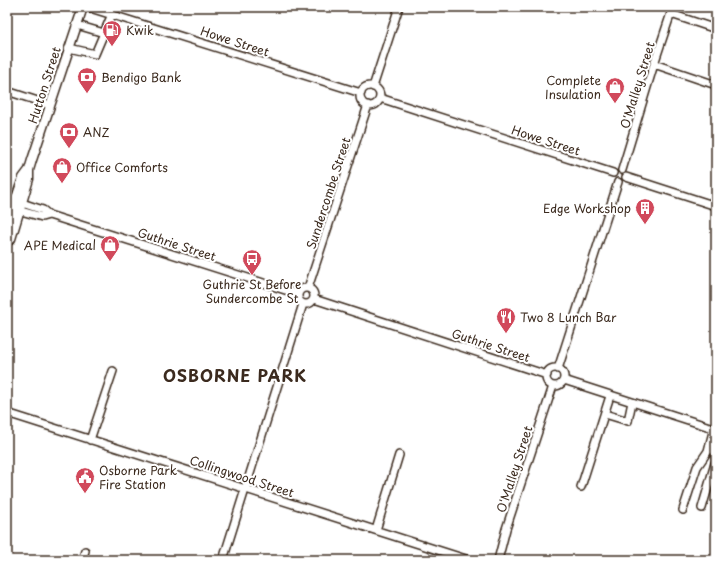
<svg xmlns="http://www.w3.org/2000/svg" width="723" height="567" viewBox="0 0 723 567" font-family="'Playpen Sans',sans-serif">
<rect width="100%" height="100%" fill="#fff"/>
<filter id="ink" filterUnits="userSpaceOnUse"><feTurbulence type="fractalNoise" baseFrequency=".025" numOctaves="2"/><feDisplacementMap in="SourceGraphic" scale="8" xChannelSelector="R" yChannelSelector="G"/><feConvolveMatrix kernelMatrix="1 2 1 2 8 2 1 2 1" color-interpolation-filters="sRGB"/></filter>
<g filter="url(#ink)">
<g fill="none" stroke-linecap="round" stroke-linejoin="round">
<g stroke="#3b2a1e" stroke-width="10">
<path id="minor" d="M87,7L361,93
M671,14L716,29
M77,25L104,33
M69,48L95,54L112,14
M654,64L716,85
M360 96a10 10 0 1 1 20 0a10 10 0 1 1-20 0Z
M373,87L399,7
M7,91L50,105
M380,98L613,173
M622,170L654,64L673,7
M626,177L716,206
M7,198L43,210L49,215L298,294
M7,207L42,217L49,215
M298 296a8 8 0 1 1 16 0a8 8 0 1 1-16 0Z
M308,288L368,105
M314,299L547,375
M546 377a9 9 0 1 1 18 0a9 9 0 1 1-18 0Z
M558,369L618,182
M564,380L716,429
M7,413L469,560
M605,414L628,421L632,402
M90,440L113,371
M716,443L714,449L716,459
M581,487L610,396
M702,508L716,460
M683,510L697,467L708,451L714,428
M376,530L399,455
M82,560L85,551
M223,560L303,304
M498,560L506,529L553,386"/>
</g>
<g stroke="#3b2a1e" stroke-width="11">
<path id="major" d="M7,224L23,178L29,170
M7,242L11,239L29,179V170L32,160L83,7"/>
</g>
<use href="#minor" stroke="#fff" stroke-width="7"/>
<use href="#major" stroke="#fff" stroke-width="8"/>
</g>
</g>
<defs>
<g id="fuel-pin" transform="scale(1)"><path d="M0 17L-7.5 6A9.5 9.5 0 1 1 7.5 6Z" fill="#d1495b" stroke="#fff"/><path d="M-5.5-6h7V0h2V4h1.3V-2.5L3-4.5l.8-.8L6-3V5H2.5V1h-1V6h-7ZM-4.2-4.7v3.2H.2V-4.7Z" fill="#fff"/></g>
<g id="bank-pin" transform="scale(1)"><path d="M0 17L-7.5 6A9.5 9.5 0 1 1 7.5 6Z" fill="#d1495b" stroke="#fff"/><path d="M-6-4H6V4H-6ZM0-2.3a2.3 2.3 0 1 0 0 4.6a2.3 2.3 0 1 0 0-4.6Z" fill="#fff"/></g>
<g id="shop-pin" transform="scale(1)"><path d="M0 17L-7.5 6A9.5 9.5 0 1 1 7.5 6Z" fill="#d1495b" stroke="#fff"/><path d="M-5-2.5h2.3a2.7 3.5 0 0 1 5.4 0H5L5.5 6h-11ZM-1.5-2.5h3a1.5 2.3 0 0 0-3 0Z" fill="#fff"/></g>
<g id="building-pin" transform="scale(1)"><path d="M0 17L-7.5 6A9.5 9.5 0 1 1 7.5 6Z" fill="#d1495b" stroke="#fff"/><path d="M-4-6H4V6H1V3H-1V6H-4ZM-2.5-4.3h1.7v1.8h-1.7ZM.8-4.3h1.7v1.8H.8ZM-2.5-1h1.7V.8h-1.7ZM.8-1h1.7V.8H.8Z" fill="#fff"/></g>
<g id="bus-pin" transform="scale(1)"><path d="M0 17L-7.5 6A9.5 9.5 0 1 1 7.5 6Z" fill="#d1495b" stroke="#fff"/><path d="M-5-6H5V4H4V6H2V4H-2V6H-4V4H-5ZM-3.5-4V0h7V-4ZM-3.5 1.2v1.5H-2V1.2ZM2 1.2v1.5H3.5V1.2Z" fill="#fff"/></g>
<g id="restaurant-pin" transform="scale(1)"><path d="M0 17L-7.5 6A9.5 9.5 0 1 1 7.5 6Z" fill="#d1495b" stroke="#fff"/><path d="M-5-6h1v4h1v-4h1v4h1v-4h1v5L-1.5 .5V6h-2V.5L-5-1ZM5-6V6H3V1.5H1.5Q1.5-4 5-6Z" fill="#fff"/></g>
<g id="civic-pin" transform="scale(1)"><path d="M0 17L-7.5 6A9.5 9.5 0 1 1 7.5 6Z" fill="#d1495b" stroke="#fff"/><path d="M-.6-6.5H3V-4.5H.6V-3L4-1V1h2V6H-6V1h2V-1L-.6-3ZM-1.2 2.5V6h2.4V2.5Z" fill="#fff"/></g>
</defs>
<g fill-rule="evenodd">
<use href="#fuel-pin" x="112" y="30"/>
<use href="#bank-pin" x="87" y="77"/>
<use href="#shop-pin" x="615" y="87"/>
<use href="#bank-pin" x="69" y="132"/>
<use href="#shop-pin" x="62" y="167"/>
<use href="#building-pin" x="645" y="208"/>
<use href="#shop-pin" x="110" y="245"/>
<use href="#bus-pin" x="252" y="259"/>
<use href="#restaurant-pin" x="506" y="317"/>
<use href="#civic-pin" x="85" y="477"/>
</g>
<g text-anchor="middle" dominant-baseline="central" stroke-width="4" stroke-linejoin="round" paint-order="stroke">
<g font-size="12" fill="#3b2a1e" stroke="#fff" text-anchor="start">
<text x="126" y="30">Kwik</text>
<text x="101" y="77">Bendigo Bank</text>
<text x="601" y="80" text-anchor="end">Complete<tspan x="601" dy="14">Insulation</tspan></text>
<text x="83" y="132">ANZ</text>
<text x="76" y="167">Office Comforts</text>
<text x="631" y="208" text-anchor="end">Edge Workshop</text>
<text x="96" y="245" text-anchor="end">APE Medical</text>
<text x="252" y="284" text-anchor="middle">Guthrie St Before<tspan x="252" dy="14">Sundercombe St</tspan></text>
<text x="520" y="317">Two 8 Lunch Bar</text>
<text x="99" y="470">Osborne Park<tspan x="99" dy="14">Fire Station</tspan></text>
</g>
<g font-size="12" fill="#3b2a1e" stroke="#fff">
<text transform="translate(235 41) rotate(18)">Howe Street</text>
<text transform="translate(44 85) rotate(-72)">Hutton Street</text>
<text transform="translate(637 85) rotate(-73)">O'Malley Street</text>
<text transform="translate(546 140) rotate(18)">Howe Street</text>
<text transform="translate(328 193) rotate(-72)">Sundercombe Street</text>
<text transform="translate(177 244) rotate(18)">Guthrie Street</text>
<text transform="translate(491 345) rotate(18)">Guthrie Street</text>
<text transform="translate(514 469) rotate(-72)">O'Malley Street</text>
<text transform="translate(242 476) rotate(18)">Collingwood Street</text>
</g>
<g font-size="16" font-weight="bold" letter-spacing="1" fill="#3b2a1e" stroke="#fff">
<text x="235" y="375">OSBORNE PARK</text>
</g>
</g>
<rect width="723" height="567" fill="none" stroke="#fff" stroke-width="24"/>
<rect x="12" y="12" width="699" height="543" fill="none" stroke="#3b2a1e" stroke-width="1.5" filter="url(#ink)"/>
</svg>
